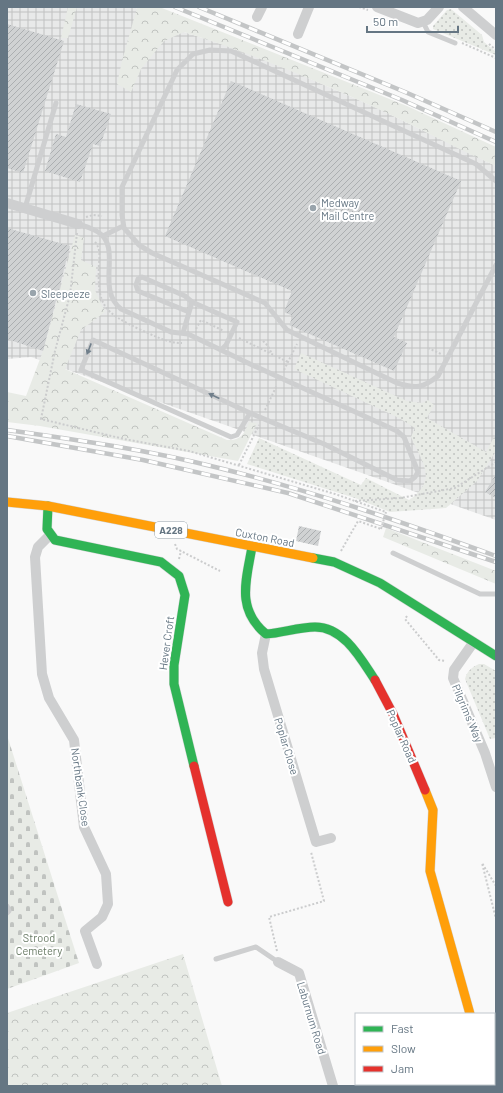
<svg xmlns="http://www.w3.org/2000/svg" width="503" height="1093" viewBox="0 0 503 1093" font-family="Barlow,sans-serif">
<defs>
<pattern id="industrial-grid" width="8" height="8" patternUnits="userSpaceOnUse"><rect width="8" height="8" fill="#e8e9e9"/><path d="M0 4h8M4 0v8" fill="none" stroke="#c0c1c2"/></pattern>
<pattern id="grass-dots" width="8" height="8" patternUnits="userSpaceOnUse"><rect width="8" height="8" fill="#e8ebe6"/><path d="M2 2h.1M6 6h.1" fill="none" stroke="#c0c3c0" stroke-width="1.8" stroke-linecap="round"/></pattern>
<pattern id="forest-crowns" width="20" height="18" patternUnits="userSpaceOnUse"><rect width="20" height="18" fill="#e8ebe6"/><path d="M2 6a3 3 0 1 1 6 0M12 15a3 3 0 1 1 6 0" fill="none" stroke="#c0c3c0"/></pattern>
<pattern id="cemetery-stones" width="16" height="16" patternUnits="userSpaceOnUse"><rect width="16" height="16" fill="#e8ebe6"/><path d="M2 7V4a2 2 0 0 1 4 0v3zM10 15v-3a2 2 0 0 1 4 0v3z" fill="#c0c3c0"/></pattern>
<pattern id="building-hatch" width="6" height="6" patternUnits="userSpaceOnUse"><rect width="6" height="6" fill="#d0d2d3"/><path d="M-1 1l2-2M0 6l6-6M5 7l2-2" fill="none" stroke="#acafb1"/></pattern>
</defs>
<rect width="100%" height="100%" fill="#f9f9f9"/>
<path fill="url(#industrial-grid)" d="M7,7H134L184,32L240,50L297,73L377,108L496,166V520L31,357L7,359Z"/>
<path fill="url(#grass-dots)" d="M451,9L482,35L484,42L496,52V55L433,29V26L447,10Z
M301,353L407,401L422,403L428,400L434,405L427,418L486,452L494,437L496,439V451L477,481L446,508L390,512L355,498L247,464L259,438L361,485L366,478L409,500C438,480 423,464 411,437L415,428L399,418L294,369Z
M479,664H484L496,671V738L490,739L465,679C467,671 472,667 479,664Z"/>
<path fill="url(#forest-crowns)" d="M68,7H77L68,38H61Z
M134,7L162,8L407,106L496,147V166C455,148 416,126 376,108C313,79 250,53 184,32L164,41L141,69L131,92L117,84L122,61L137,8Z
M75,235L84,238L81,260L96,267L95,290L105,312L81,330L65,369L227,440C241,441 244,434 249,422L257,423L238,461L40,426L7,422V392L26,396L43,351Z
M386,528L496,571V584L383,537Z
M183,954L222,1086H7V1013Z"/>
<path fill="url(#cemetery-stones)" d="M7,735L79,963L7,989Z"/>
<path fill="url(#building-hatch)" d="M7,24L64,41L23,173L7,168Z
M231,81L461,181L394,337L407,343L394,371L289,325L293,316L284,312L292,291L165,236Z
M76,104L111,114L100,146L93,144L80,182L45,171L56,134L66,137Z
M7,228L70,246L43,351L7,339Z
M496,474V498L485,492Z
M299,526L321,531L318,546L296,541Z"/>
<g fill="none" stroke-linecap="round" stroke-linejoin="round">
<g stroke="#d5d6d7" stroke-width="10">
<path id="fast" d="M48,506L47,529L55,540L161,562L179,576L185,595L174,665V684L194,766
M252,547C246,581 236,609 266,634C282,633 299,627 315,627C344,627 361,659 375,680
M313,558L334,562L380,583L496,656"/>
</g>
<g stroke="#d5d6d7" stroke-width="10">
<path id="slow" d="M7,502L48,506L313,558
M425,790L433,810L430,871L470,1014"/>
</g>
<g stroke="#d5d6d7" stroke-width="10">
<path id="jam" d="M375,680L393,714L425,790
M194,766L228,902"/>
</g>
<path stroke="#cbcccd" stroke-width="2" stroke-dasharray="2 2" stroke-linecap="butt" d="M359,7L368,10
M462,43L496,58
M489,44L496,50
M86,217L93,215L102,216
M77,233L70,295L55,351L41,419L124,439L189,451L335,494L386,512
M95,242C100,248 100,255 99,263C97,306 103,312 141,330C155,336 167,343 182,343
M196,329L201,320L224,331
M239,338L288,362
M263,341L268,346L272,354
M428,348L441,354
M284,370L297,344
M265,410L277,385
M239,465L259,425
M355,501L400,498L455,488L496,462
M175,544L177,549L220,571
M341,551L358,521L381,529
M179,559L181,551
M407,616L405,619L439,660L446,661
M496,886L482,863L496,919
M277,951L269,917L324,901L311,852"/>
<path stroke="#cecfd0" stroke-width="5" d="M423,22L428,32L455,43
M496,181L476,164L231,51L210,50L193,54L177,70L122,187V215L124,228L139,245L152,253L265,303L287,330L397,383C416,389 423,388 438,376L496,265
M25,208L56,103
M78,224C84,226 92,228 98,232C123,248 95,288 121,309L171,332L188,334L250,364L397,431L404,437L418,472L415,477L410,481L397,480L324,444L250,413L93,340L81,370L231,437L237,435L250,413
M103,236L123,226
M189,312L138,291L136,285L138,279L142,277L185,296L192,302
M183,333L192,302L237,322L226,345L221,350
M393,553L480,594H496
M7,906L9,911L7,913
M216,959L256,947L278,962"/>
<path stroke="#cecfd0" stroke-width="10" d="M377,7L418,23L427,20L439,7
M463,7L496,35
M257,17L262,7
M298,34L309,7
M7,203L78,224
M49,536L38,547L35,557L42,674L49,698L74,740L84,827L106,874L108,904L102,917L85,931L97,964
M266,634L262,653L264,669L316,842L331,838
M473,643L454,670L453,678L485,753L496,787
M278,962L299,973L333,1086
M490,1084V1086"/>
<use href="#fast" stroke="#30b455" stroke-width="9"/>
<use href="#slow" stroke="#ff9f0a" stroke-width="9"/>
<use href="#jam" stroke="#e5322d" stroke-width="9"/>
<g stroke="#c3c5c6" stroke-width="4.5">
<path id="rail" d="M175,7L402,100L496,142
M199,7L405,92L496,132
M7,430C78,440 149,450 219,468C313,491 405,523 496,556
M7,436L143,460L288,493L496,562"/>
</g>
<use href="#rail" stroke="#fff" stroke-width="3" stroke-dasharray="9" stroke-linecap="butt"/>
<path stroke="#cbcccd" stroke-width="2" stroke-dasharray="2 2" stroke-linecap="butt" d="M381,529L386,512"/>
</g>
<defs><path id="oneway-solid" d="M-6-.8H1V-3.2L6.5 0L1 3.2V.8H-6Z"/></defs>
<g fill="#707f8b">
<use href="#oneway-solid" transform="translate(89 349) rotate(111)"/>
<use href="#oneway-solid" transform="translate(214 396) rotate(-155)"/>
</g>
<g fill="#99a4ac" stroke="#fff" stroke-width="1.5">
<circle cx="313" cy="208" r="4"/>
<circle cx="33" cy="293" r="4"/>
</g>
<g text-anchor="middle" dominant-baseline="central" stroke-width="4" stroke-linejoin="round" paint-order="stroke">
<rect fill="#fff" stroke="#939fa8" stroke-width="1" x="155" y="522" width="32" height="16" rx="3"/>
<g font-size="10" font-weight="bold" fill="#657683">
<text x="171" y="530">A228</text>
</g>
<g font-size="11" fill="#657683" stroke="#fff" text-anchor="start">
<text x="321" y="202">Medway<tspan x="321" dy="13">Mail Centre</tspan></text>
<text x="41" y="293">Sleepeeze</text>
</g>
<g font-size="11" fill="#657683" stroke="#fff">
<text transform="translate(265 537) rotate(11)">Cuxton Road</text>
<text transform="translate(166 643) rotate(-82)">Hever Croft</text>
<text transform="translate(468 713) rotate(67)">Pilgrims' Way</text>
<text transform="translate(402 736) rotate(66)">Poplar Road</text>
<text transform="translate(287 746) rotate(73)">Poplar Close</text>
<text transform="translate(81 787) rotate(82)">Northbank Close</text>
<text transform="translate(312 1018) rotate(73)">Laburnum Road</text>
</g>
<g font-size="11" fill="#687a64" stroke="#fff">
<text x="39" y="937">Strood<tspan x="39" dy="13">Cemetery</tspan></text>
</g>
</g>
<rect width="503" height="1093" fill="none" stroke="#657683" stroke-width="16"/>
<rect x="355" y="1013" width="140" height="72" fill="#ffffff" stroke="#c1c8cd"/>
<rect x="363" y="1026" width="20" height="6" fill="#30b455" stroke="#c1c8cd"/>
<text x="391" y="1033" font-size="12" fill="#657683">Fast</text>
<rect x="363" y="1046" width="20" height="6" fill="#ff9f0a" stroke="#c1c8cd"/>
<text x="391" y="1053" font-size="12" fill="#657683">Slow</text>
<rect x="363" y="1066" width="20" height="6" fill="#e5322d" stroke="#c1c8cd"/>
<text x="391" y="1073" font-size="12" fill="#657683">Jam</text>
<path d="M367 26v6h91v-6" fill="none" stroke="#657683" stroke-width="2"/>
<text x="373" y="26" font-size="12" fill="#657683" stroke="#ffffff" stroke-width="3" paint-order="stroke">50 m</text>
</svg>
